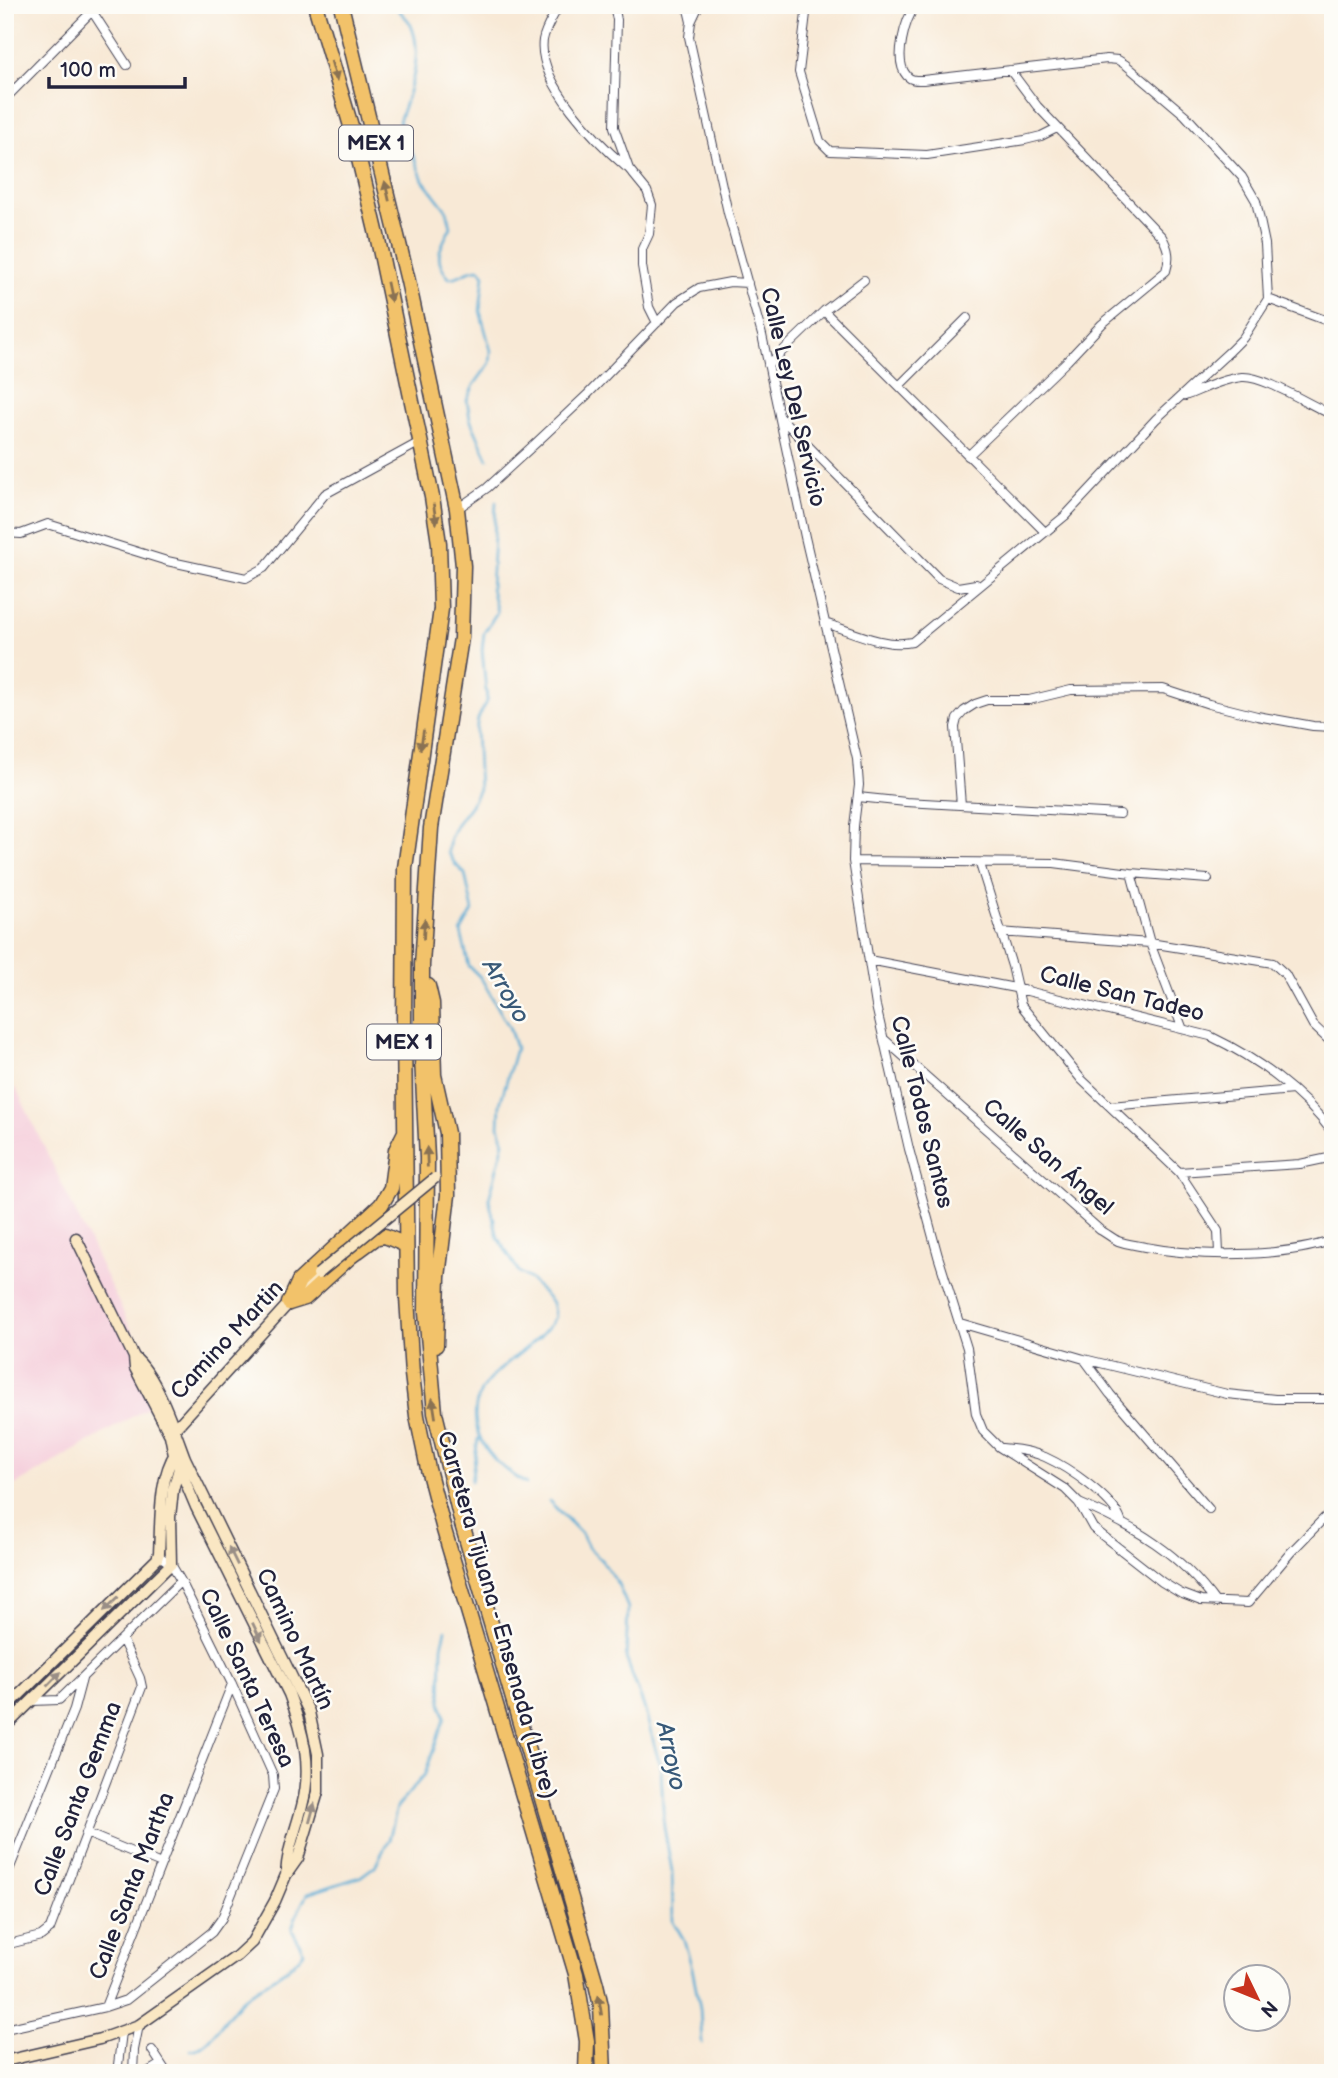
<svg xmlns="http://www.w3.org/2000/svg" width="1338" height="2078" viewBox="0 0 1338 2078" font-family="'Balsamiq Sans',sans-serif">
<rect width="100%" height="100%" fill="#fdfcf7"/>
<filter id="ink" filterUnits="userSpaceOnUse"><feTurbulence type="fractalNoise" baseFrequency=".0143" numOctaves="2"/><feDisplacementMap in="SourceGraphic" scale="14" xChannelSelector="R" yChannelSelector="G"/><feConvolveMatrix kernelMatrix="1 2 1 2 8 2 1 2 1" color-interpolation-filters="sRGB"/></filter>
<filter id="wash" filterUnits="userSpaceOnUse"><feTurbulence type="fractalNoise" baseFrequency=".00686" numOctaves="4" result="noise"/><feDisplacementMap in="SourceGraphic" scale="28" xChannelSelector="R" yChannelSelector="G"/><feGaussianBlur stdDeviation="1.57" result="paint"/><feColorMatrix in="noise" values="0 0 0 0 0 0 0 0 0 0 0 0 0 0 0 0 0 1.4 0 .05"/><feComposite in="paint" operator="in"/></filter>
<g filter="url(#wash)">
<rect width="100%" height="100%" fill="#f8e9d6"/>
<path fill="#f5cfdc" d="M16,1088L164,1398L5,1491V1094Z"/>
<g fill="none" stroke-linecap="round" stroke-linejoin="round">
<path stroke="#59abd4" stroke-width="2.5" d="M396,5C399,13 406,16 410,23C425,54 410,90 399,121L423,180L447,211L451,227C440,248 432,258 449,278C461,278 468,268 480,269L484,275L480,311L491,351L490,363L474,385L467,400L470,419L488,459
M496,502L491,588L497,612L484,633L482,650L487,700L478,719L476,731L479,789L471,805L456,825L450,838L448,852L455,864L465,874L473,911L461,932L469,966L481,978L509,1027L516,1048L500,1104L499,1126L504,1142L489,1199L498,1238L519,1272L530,1279L552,1303L555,1317C532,1358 467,1371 476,1424C481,1453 503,1468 526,1484
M471,1481L478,1439
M549,1501L581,1533L588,1547L602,1561L618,1584L628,1608L626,1658L644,1707L661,1769L664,1827L672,1871L673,1921L684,1940L692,1968L700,2008L702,2043
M190,2050C209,2049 227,2015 240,2002C258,1984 291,1972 304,1952L292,1930L295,1918L307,1894L360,1877L375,1866L389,1840L397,1807L425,1774L445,1717L441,1703L442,1646L446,1630"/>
</g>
</g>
<g filter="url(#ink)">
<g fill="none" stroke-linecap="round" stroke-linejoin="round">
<g stroke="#424052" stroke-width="10">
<path id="street" d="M559,5C554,16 545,28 543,40C537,82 597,142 626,167
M614,5L617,20L614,127L629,169L647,191L652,205L649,234L642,249V266L649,307L657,323
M687,5L691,22L689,37L728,213L762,335L805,537L857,759L859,785L854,826L853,861L876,1006L909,1149L938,1256L967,1348L976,1414L983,1431L999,1447L1065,1489L1079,1503L1093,1528L1162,1582L1180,1593L1201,1601L1248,1603L1291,1552L1333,1509
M807,5L799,72L820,141L830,151L927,155L1025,140L1041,136L1057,128
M92,11L127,65
M691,22L699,5
M5,99L98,5
M1268,299L1333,323
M824,311L1044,531
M768,365L824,311L864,280
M899,386L967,318
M1185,396C1203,389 1222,379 1242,377C1263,375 1311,406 1333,415
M780,417L939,579L958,587L976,584
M968,456L1067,361L1102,324L1166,271C1170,258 1169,249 1162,237L1037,106L1010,70
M457,509L487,488L537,442L587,395L677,302L699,288L730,282L748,283
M5,533L21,534L48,524L167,561L246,578L264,568L325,494L420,442
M825,623C851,631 884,648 912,642L1065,516L1156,419L1230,351L1243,338L1268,299L1265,244L1256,201L1242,177L1185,115L1126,65L1118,60L1107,59L923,80C917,80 912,81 907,76C893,61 905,19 916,5
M858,797L906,802L1120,814
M961,805L955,727L957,719L964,711L975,704L987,700H1029L1071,690L1163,689L1209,704L1257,716L1313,726L1333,727
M853,861L1054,863L1131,873L1208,879
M980,864L1012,966L1021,1005L1081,1079L1179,1172L1218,1231L1219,1253
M1131,873L1150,943L1182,1027
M1000,932L1150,943L1273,963L1285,974L1313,1025L1333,1044
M869,960L1015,988L1210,1036C1256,1058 1302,1091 1333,1133
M885,1040L1100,1230C1106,1233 1112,1238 1118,1241C1126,1244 1136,1245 1145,1247C1196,1257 1283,1258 1333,1240
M1110,1106L1293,1090
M1179,1172L1300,1164L1333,1157
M960,1323L1084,1359L1227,1394L1275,1399H1333
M1084,1359L1110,1394L1209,1509
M1002,1448C1017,1449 1031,1451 1045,1457C1067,1467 1114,1498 1121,1521
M1079,1503C1134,1526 1181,1554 1216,1603
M32,1701L59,1700L181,1581
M86,1833L161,1864
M5,1880L74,1709L82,1679
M5,1945L41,1936L50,1929L142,1687L140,1678L122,1639
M105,2007L232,1684
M5,2029L105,2007L126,2000L212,1932L222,1918L274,1789L273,1775L232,1684L181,1581L171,1564L159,1556
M152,2050L167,2073
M117,2073L122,2032
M133,2073L134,2050L139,2025
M146,2073L161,2064"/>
</g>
<g stroke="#424052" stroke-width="13">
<path id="secondary" d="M76,1238L134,1357L135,1368L170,1435L174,1455L196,1507L289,1694C303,1731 313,1766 302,1806C296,1830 287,1850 286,1875
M171,1433L289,1303L318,1274
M5,1709L157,1559L159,1553C161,1522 158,1479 176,1452
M5,1727L171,1564L170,1517L173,1490L179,1468
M5,2061L100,2039L139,2025L237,1956L252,1942L275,1901L286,1875L298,1858L318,1792V1754L309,1712L185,1458C174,1429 157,1376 134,1357"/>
</g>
<g stroke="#424052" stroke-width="17">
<path id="highway" d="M315,5L351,126L377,235L432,497L439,543L441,609L405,868L404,1029L407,1298L412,1374L417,1416L428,1469L444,1530L576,1974L587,2041L586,2073
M341,5L408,281L457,509L463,566L461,638L431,828L422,965V1059L427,1158L426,1313L435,1413L462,1524L596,1984L601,2006L604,2073
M428,986L432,1003L434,1075L447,1133L448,1195L438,1277L436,1345
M289,1303L299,1281L381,1205L391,1188L396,1150L404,1134
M289,1303L305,1298L350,1257L377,1237L385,1236L406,1245"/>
</g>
<use href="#street" stroke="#fff" stroke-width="8"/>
<use href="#secondary" stroke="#fae7c3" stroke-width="10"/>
<use href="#highway" stroke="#f2c26a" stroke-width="14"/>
<g stroke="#424052" stroke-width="13" stroke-linecap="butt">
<path id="secondary-bridge" d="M318,1274L435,1178"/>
</g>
<use href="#secondary-bridge" stroke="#fae7c3" stroke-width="10"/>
</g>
<defs><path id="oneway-solid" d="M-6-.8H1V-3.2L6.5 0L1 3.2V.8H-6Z" transform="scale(1.75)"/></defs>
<g fill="#8a7252">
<use href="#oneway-solid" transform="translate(334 71) rotate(74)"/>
<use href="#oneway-solid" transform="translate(387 191) rotate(-103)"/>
<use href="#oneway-solid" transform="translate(389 292) rotate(78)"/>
<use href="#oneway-solid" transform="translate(435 514) rotate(81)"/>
<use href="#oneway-solid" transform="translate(422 740) rotate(99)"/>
<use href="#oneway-solid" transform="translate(424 929) rotate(-87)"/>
<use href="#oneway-solid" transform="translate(427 1157) rotate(-92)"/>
<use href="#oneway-solid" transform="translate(434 1408) rotate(-99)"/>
<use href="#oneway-solid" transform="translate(600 2005) rotate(-99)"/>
</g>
<g fill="#998e86">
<use href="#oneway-solid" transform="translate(233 1556) rotate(-116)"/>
<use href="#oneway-solid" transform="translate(111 1604) rotate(136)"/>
<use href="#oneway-solid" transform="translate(257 1632) rotate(64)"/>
<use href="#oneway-solid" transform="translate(54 1679) rotate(-45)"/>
<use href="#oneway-solid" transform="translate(312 1813) rotate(-75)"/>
</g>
</g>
<g text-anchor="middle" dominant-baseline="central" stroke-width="5" stroke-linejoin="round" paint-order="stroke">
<g fill="#fdfcf7" stroke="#646373" stroke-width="2">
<rect x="339" y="125.5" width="74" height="35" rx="5"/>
<rect x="367" y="1024.5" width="74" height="35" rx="5"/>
</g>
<g font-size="21" font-weight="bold" fill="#22223b">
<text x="376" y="143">MEX 1</text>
<text x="404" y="1042">MEX 1</text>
</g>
<g font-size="23" fill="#22223b" stroke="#fdfcf7">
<text transform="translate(793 397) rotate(77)">Calle Ley Del Servicio</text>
<text transform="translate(1122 994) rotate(14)">Calle San Tadeo</text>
<text transform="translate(922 1112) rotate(76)">Calle Todos Santos</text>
<text transform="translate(1048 1157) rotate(41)">Calle San Ángel</text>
<text transform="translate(227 1340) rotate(-47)">Camino Martin</text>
<text transform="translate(497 1615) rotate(74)">Carretera Tijuana - Ensenada (Libre)</text>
<text transform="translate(295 1639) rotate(65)">Camino Martín</text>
<text transform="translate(247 1678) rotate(65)">Calle Santa Teresa</text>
<text transform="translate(78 1799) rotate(-69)">Calle Santa Gemma</text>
<text transform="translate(132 1886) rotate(-69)">Calle Santa Martha</text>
</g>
<g font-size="24" font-style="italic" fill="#385978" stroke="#fdfcf7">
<text transform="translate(506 991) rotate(60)">Arroyo</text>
<text transform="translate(671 1756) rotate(78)">Arroyo</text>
</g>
</g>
<rect width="1338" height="2078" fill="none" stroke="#fdfcf7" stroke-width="28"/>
<g transform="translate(1257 1998) rotate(133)"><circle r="33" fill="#fdfcf7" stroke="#a5a5ac" stroke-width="2"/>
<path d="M0-5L12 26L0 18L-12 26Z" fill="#c8321e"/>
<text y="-10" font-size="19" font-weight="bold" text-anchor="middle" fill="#22223b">N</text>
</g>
<path d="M49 77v10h136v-10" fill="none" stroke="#22223b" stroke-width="3.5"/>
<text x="60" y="77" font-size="21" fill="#22223b" stroke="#fdfcf7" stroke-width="5" paint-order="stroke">100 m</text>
</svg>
